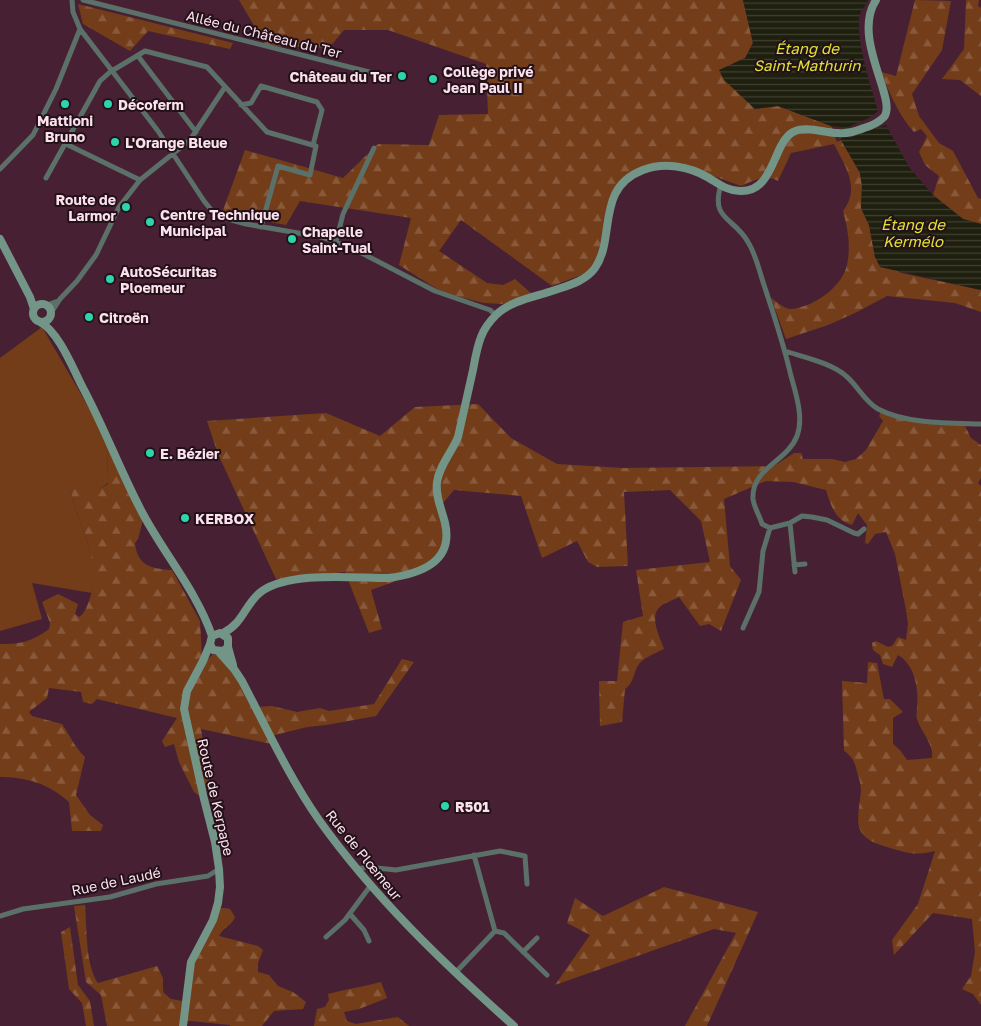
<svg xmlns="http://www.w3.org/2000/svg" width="981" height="1026" viewBox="0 0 981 1026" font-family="'Golos Text',sans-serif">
<defs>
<pattern id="forest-firs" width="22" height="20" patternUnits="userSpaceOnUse" patternTransform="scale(1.25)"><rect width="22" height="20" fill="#733d19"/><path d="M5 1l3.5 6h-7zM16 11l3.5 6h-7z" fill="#88593b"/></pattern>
<pattern id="water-rules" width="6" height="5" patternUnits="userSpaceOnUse" patternTransform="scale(1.25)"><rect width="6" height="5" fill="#1e1f0e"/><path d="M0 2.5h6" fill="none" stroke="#403f31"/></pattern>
</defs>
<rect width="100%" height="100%" fill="#472133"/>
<path fill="#733d19" d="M42,327L107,439L108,483L99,489H70C75,515 91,543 94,569C95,577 93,585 92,593L32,583L42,619L0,631V358Z"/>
<path fill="url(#forest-firs)" d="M239,0H743L753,43L745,58L720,70L755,109L778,106L831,126L837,142L841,140L860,173L862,185L861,208L869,225L875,257L901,273L981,290V312L955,303L887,296L855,313L828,325L786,339L771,298C777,302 784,309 791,309C814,307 842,287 847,265C851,245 848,230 843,211C861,188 845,166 834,144L791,153L778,181C765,174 755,180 741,186L678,163L635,171L608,210L597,258L587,273L552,286L461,220L439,251L487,283L503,285L515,279L532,294L503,304L484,303L456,296L437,289L399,265L411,218L300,201L286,225L222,213L245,150L343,178L378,144L429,145L439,115L488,114L486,64L388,30H344L329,48L266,46Z
M915,0L951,1L942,50L912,94L919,116L939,143L953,151L978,198L981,199V224L963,219L933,195L939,176L925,165L919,152L927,136L921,129L914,132C898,114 890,94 881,72L896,76Z
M966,0H979L978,6L981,8V96L960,80L942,79L964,49Z
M78,4L233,43L230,49L148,31L130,51L83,24Z
M478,404L511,438L557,464L623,468L774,466L794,453H801L803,459H832L845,462L856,459L866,450L883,421L879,416L881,411L916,419L963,422L971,438L981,445V478L978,483L981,486V1005L973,994L962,989L971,976L975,952L972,919L933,913L894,955L892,940L918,904L935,851C913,856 908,853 887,847C850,837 858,821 861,791C861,785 859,778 857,772C855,762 852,756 844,751L842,681L867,683L868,662L877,663L884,699H890L903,712L893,718V744L900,750L907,760L932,758C934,744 921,732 917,719C916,714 917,712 917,707C919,689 915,665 898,655L892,667L883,664L880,655L873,650L872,643L876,641L888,647L892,646L898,637L906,640L908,624L906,610L895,554L886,532L875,534L868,544L865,543L867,525L858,513L852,525C835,520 831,506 826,490L793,482L766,481L724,499L730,566L741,580L721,631L709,624L700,626L679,597C674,600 666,602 661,606C648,616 660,637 664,649C654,654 642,658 637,667C633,676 633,683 625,689L622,722L600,726L599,681H617L623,622L643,616L636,570L710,562L701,521L670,490L624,492L628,566L597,567L588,562L577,541L542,558L521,496L454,490L443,503L445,553L418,573L371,590L382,629L369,633L345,572L276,579L218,454L207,421L326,413L380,436L415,407Z
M107,439L144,516L138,539L135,543C137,566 152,569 172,570L200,621L202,657L207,660L213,654L220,656L256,707L272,706L297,712L320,708L329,711L374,704L402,659L414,662L376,716L326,725L307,727L271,736L276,745L201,729L206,759L212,769L204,799L194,792L179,762L174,744L165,747L162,741L177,718L97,699L92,704L83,702L81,692L49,688L47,698L29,712L32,716L62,724C71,737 73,745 85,757L76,795L90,815L103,825L101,831H72L69,802C49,784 27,777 0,777V644C21,644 31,642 49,629L50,623L42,602L58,594L78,604L75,614L79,617C85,613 86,608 89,601C104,560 78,528 70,489H99L108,484Z
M664,887L758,912L707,1026H685L736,933L714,929L555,985L590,935L567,923L575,898L603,916Z
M85,905C87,927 85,965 98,983L157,966L163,978V990L164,993L171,999L189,1002L193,969L197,955L211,932L220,908L230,909L235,917C231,927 224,926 219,936L258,946L263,950L258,963V972L269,975L278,986L293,992L306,1002L303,1009L274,1011L262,1026H230V1025L181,1020L180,1026H107L101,995L86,982L74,906Z
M70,927L78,985L90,1001L94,1026H86L82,1003L69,989L61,932Z
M381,982L387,998L359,1009L344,1012L347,1021L356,1024L398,1017L409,1026H314L317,1009L325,1007L329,1000L328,994C346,989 363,987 381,982Z"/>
<path fill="url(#water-rules)" d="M743,0H868C866,4 862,9 860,14C854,35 872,90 878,111L871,117L849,127V138L886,125L909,167L933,195L963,219L981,224V290L880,267L875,257L869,225L861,208L862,185L860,173L841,140L840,127L831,126L778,106L755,109L724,80L719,70L745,58L753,43Z"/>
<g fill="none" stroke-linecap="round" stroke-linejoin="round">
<path stroke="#5b7069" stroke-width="5" d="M72,0L73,12L80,29L158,131L204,201L213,212L224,218L246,224L321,237L348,246L435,291L490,310L496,315
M83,0L381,75
M138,56L196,132
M241,105L251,103L261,86L317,102L322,110L313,145
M66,144L140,180
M0,169L33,135L56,89L80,29
M46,178L100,81L110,72L145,51L207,67L267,132L316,146L310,175L278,166L261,227
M721,185C710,220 734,217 748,242C756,255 759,270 764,285C774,315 784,345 791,376C796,394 804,418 797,436C787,462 751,468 753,499C754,507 760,517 762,524L770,528L763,551L759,592L743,628
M336,242L343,214L374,148
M47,305L58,301
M51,313L60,299L77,281L96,255L119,207L140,180L190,140L225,87
M785,351C803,357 832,363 846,376C858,386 864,401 878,409C906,424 950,423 981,424
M790,523L795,572
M770,528L790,523L802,516L812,517L827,520L854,533L858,534L864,529
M794,565L805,564
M358,869L367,867L396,870L500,851L525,856L527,884
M350,914L364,930L369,941
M0,916L23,909L110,897L156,884L208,876L219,869
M495,931L504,933L547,975
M326,937L345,920L371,885
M523,952L537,938
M456,972L495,931L474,855"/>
<path stroke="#729588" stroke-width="8" d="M0,239L30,297L34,309
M33 313a9 9 0 1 1 18 0a9 9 0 1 1-18 0Z
M40,322C59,332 73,369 83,388C105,429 121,473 143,514C165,555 197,592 212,636
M223,633C244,623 245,603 262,591C291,571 353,578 388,578C420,574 454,562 445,523C442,510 435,496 437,482C439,466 452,452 458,437C463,415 468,392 473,370C475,359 477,347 481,337C484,329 490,321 496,315C510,301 534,297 552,291C566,286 585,282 595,268C616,238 595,188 643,170C664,162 689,166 709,178C719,184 728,191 740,191C775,192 772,144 793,132C805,125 825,133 838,133C848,134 856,131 864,128C871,126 879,122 884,117C898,100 851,38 876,0
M228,647L223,651L213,650L210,644L212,636L220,633L228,638V647L233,665
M219,652L234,669L242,681C266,727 289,777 319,820C374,897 443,963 514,1026
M183,1026L191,962L213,920L218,903L220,887L219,869L215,842L204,799L184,709L187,691L203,661L210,644"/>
</g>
<g fill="#2cd5ab" stroke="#231119" stroke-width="2">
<circle cx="402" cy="76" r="5"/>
<circle cx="433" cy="79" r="5"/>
<circle cx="65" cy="104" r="5"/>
<circle cx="108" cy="104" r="5"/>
<circle cx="115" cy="142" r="5"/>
<circle cx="126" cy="207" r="5"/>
<circle cx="150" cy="222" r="5"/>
<circle cx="292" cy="239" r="5"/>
<circle cx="110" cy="279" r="5"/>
<circle cx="89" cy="317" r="5"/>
<circle cx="150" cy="453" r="5"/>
<circle cx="185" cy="518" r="5"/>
<circle cx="445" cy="806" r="5"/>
</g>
<g text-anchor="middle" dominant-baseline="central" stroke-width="4" stroke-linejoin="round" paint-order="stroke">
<g font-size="14" fill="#fce1ec" stroke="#231119">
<text transform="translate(264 34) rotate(14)">Allée du Château du Ter</text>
<text transform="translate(216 797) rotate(77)">Route de Kerpape</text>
<text transform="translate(364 855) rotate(51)">Rue de Plœmeur</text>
<text transform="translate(116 881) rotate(-12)">Rue de Laudé</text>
</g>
<g font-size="14" font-weight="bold" fill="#fce1ec" stroke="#231119" text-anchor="start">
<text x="443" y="71">Collège privé<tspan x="443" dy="16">Jean Paul II</tspan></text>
<text x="392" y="76" text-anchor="end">Château du Ter</text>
<text x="118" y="104">Décoferm</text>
<text x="65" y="120" text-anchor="middle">Mattioni<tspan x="65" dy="16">Bruno</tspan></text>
<text x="125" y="142">L'Orange Bleue</text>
<text x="116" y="199" text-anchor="end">Route de<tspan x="116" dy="16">Larmor</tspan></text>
<text x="160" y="214">Centre Technique<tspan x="160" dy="16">Municipal</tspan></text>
<text x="302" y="231">Chapelle<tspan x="302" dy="16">Saint-Tual</tspan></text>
<text x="120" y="271">AutoSécuritas<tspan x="120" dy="16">Ploemeur</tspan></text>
<text x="99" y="317">Citroën</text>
<text x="160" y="453">E. Bézier</text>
<text x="195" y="518">KERBOX</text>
<text x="455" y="806">R501</text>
</g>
<g font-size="15" font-style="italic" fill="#dfe334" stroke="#231119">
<text x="807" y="48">Étang de<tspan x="807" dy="17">Saint-Mathurin</tspan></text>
<text x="913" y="224">Étang de<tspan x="913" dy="17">Kermélo</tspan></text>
</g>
</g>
</svg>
